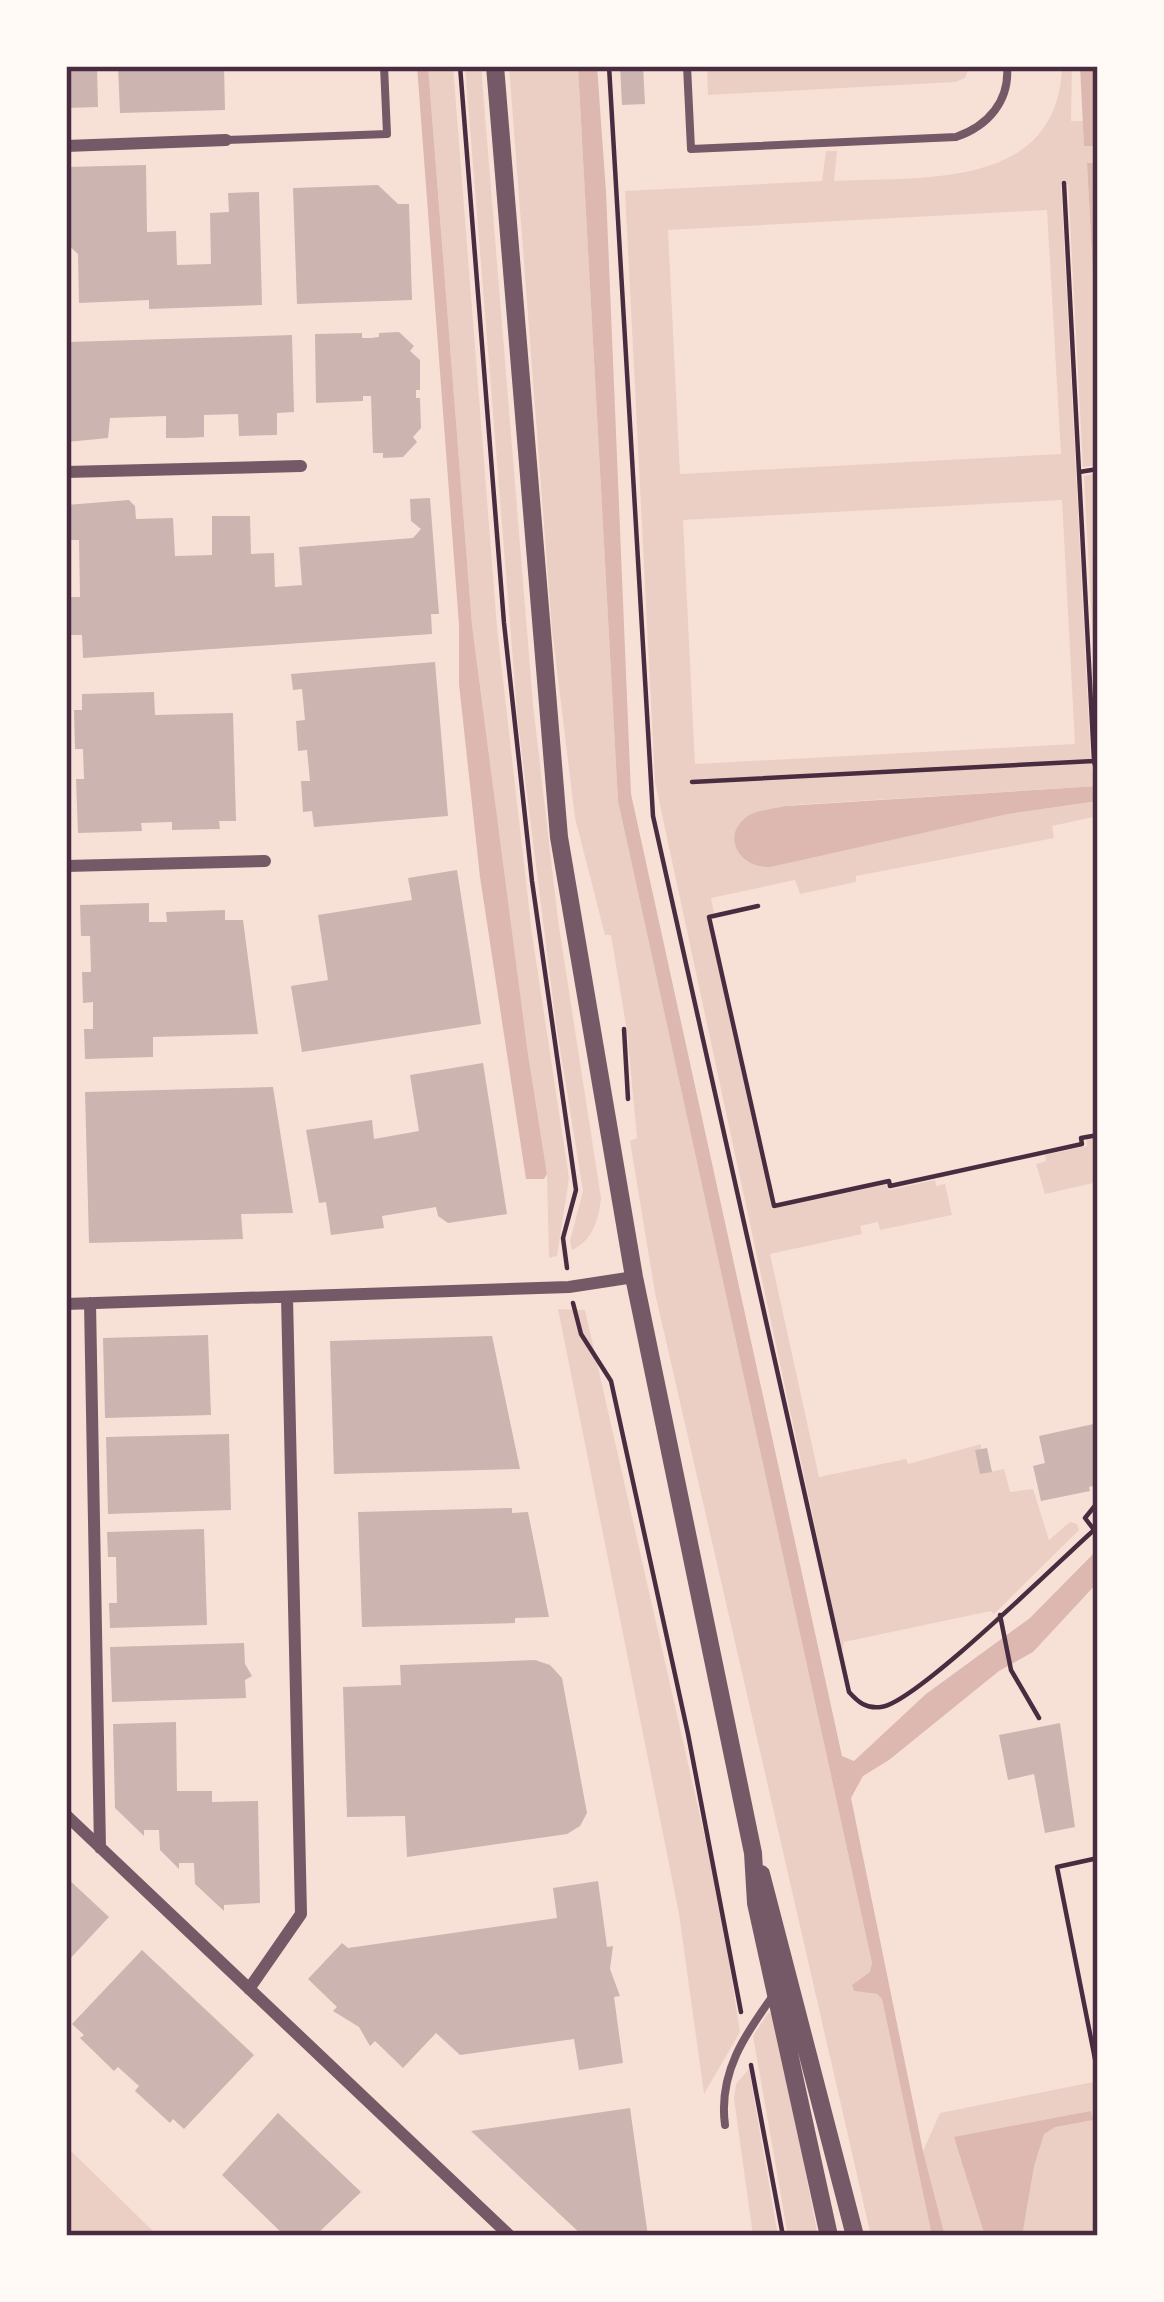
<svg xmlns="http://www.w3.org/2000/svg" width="1164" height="2302" viewBox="0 0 1164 2302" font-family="'IBM Plex Serif',serif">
<rect width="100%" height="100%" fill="#f7e1d7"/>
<path fill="#ebcfc5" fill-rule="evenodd" d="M428,66H453L497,627L532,934L569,1178L557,1256L549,1258L547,1174L528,1054L472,625Z
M465,66H481L533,704L558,920L601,1198C599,1220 592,1241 572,1250L570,1241L583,1191L556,1024L518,723Z
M509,66H578L618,801L872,1963L871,1972L854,1991L877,1994L882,1999L932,2236H871L655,1293L630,1141L637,1138L627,1031L611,935H605L575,818L552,630Z
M707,66H969V68L965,78L955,82L708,95Z
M1062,66H1072L1071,121H1083L1084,146H1098V163L1087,164L1098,371V465L1083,467L1068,184H1061L1091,763L1096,786L792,805L750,815L765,867L1008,814L1098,801V816L1052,826L1054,838L856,876V882L800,894L795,880L711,898L714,913L707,916L772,1209L887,1184L889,1190L935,1180L936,1186L945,1184L952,1215L880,1230L878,1222L860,1226L862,1234L770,1254L819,1477L906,1459L908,1464L981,1444L980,1474L1004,1469L1010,1492L1033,1489L1049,1540L1070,1522L1077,1524L1079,1530L994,1614L991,1611L844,1642L842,1652L655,782L625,191L822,181L826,151H837L834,181C923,176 1058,191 1062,66ZM1047,210L1061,454L680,474L668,230ZM1062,500L1075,744L695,764L683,520Z
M1098,473V739L1084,476Z
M1098,1137V1182L1045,1194L1036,1164L1046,1161L1045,1155L1087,1146L1086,1140Z
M558,1309L585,1310L720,1904L740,2032L704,2094L679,1914Z
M774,2012L818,2236H788L753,2036L768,2013Z
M749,2069L778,2236H753L734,2099L736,2084Z
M1093,2082L1098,2106V2236H945L923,2151L940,2113Z
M66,2146L158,2236L66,2234Z"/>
<path fill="#dcb8b0" d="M417,66H428L472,625L528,1054L547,1174L544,1179H526L480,877L459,684V625Z
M578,66H597L606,192L631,794L842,1756L854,1761L926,1694L1030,1618L1098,1549V1582L1033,1652L999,1671L889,1760L863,1776L851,1798L923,2151L945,2236H932L882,1999L877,1994L854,1991L852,1985L870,1972L872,1963L618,801Z
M1080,66H1095L1098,146H1084Z
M1087,163H1098V371Z
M1098,786V801L1008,814L770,867C739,868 720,835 748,816C758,810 774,809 786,806Z
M1091,2111L1093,2120L1055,2127L1044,2134L1034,2166L1022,2236H985L954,2137Z"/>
<path fill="#ccb4b1" d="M66,66H97L98,107L66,108Z
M118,66H224L225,110L120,113Z
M620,66H643L645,104L622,105Z
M146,165L147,232L176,231L177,265L211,264L210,213L229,212L228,193L259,192L262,305L149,309V300L79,303L78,254L66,243V167Z
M378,185L398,204H409L412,300L297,304L293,188Z
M399,332L414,346L410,351L420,360V390H416V398H420L421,428L413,437L417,442L403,457L383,458V453H373L371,396H363V401L316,403L315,334L362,333V338H371L379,337V333Z
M292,335L294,412L277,413V435L239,436L238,414L204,415V437L185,438H166V416L110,418L108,438L67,442L69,342Z
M430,498L439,614H431L432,634L83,658L82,635H66V597H80L79,540H66V505L129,500L135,506L136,519L173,518L175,556L212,555V516H250L251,554L274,553L275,587L302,585L299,547L413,538L421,529L411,521L410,499Z
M435,662L448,816L314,827L312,811L303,812L301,781H310L307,750L298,751L296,721L305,720L302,689L293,690L291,674Z
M154,692L155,715L233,713L236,821H219L220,829L172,830V822L141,823L142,831L78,833L76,779H84L83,749H75L74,710H82V694Z
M457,870L481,1024L302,1052L291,986L328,980L318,915L412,900L408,878Z
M149,903V922H167L166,912L225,910V920H243L258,1034L153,1037V1057L85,1059L84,1029H93V1002L83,1003L82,972H91L90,936H81L80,905Z
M483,1063L507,1214L448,1223L438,1216L436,1207L382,1216L384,1228L331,1235L326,1202L319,1203L306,1130L372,1120L374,1139L419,1131L410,1075Z
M273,1087L293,1213L241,1214L243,1239L89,1243L85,1092Z
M208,1335L211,1415L105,1418L103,1338Z
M492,1336L520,1469L334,1474L330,1341Z
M1098,1423V1485L1089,1487L1090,1491L1041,1501L1033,1466L1045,1463L1039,1436Z
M229,1434L231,1510L108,1514L106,1437Z
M987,1448L992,1472L980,1474L975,1450Z
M512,1508V1513L528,1512L549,1617L515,1618V1623L362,1627L358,1512Z
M204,1529L207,1625L110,1628L109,1603H117L116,1557H108L107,1532Z
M244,1643L245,1664L252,1676L245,1680L246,1698L112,1702L110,1647Z
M535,1660L550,1665L562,1678L587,1813L580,1826L567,1834L407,1857L405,1816L347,1817L343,1687L401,1685L400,1665Z
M176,1722L177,1791H212V1802L258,1801L260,1903L224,1905V1911L195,1884L194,1863H179V1869L160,1850L159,1830H144V1836L115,1808L113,1724Z
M1060,1723L1075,1827L1045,1833L1034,1774L1008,1780L999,1735Z
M66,1877L109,1917L66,1963Z
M598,1881L607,1947L613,1946L610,1969L620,1996L614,1997L623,2063L579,2070L574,2039L460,2055L436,2033L403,2068L375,2041L370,2046L359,2027L333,2011L337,2007L308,1979L342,1943L348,1948L557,1918L553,1888Z
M142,1950L254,2055L184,2129L173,2119L170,2123L135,2091L139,2086L118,2067L114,2071L80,2038L84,2035L72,2024Z
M630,2108L648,2236H583L471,2131Z
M278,2113L361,2192L315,2236H285L222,2175Z"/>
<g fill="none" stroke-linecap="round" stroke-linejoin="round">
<path stroke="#4a2c40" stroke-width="4.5" d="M460,66L504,623L532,881L576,1190L563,1238L567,1268
M609,66L653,816L849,1692C858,1702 866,1709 881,1707C916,1703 1059,1561 1094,1530
M1079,472L1098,469
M1094,761L1098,779
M692,782L1094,761L1064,183
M758,906L709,917L774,1206L889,1181L890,1186L1082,1144L1081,1138L1098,1135
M624,1029L628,1099
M573,1303L581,1334L611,1381L688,1734L741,2012
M1098,1502L1085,1518L1098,1535
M1000,1615L1011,1670L1039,1718
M1098,1858L1057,1867L1098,2074
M751,2065L783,2236"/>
<path stroke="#755966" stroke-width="8" d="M687,66L691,149L956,137C988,126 1010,101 1007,66
M226,140L387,134L384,66
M725,2125C718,2073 745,2034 775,1993"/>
<path stroke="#755966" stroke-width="12" d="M66,146L226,140
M66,472L301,466
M66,866L265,861
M90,1303L100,1848
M66,1304L569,1287L634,1277
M66,1815L510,2236
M249,1989L301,1914L287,1297"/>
<path stroke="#755966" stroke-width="18" d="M495,66L559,837L634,1277L753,1853L756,1903L829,2236
M761,1874L855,2236"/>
</g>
<rect width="1164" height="2302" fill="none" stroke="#fffaf5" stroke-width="138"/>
<rect x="69" y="69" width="1026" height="2164" fill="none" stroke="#4a2c40" stroke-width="4.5"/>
</svg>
